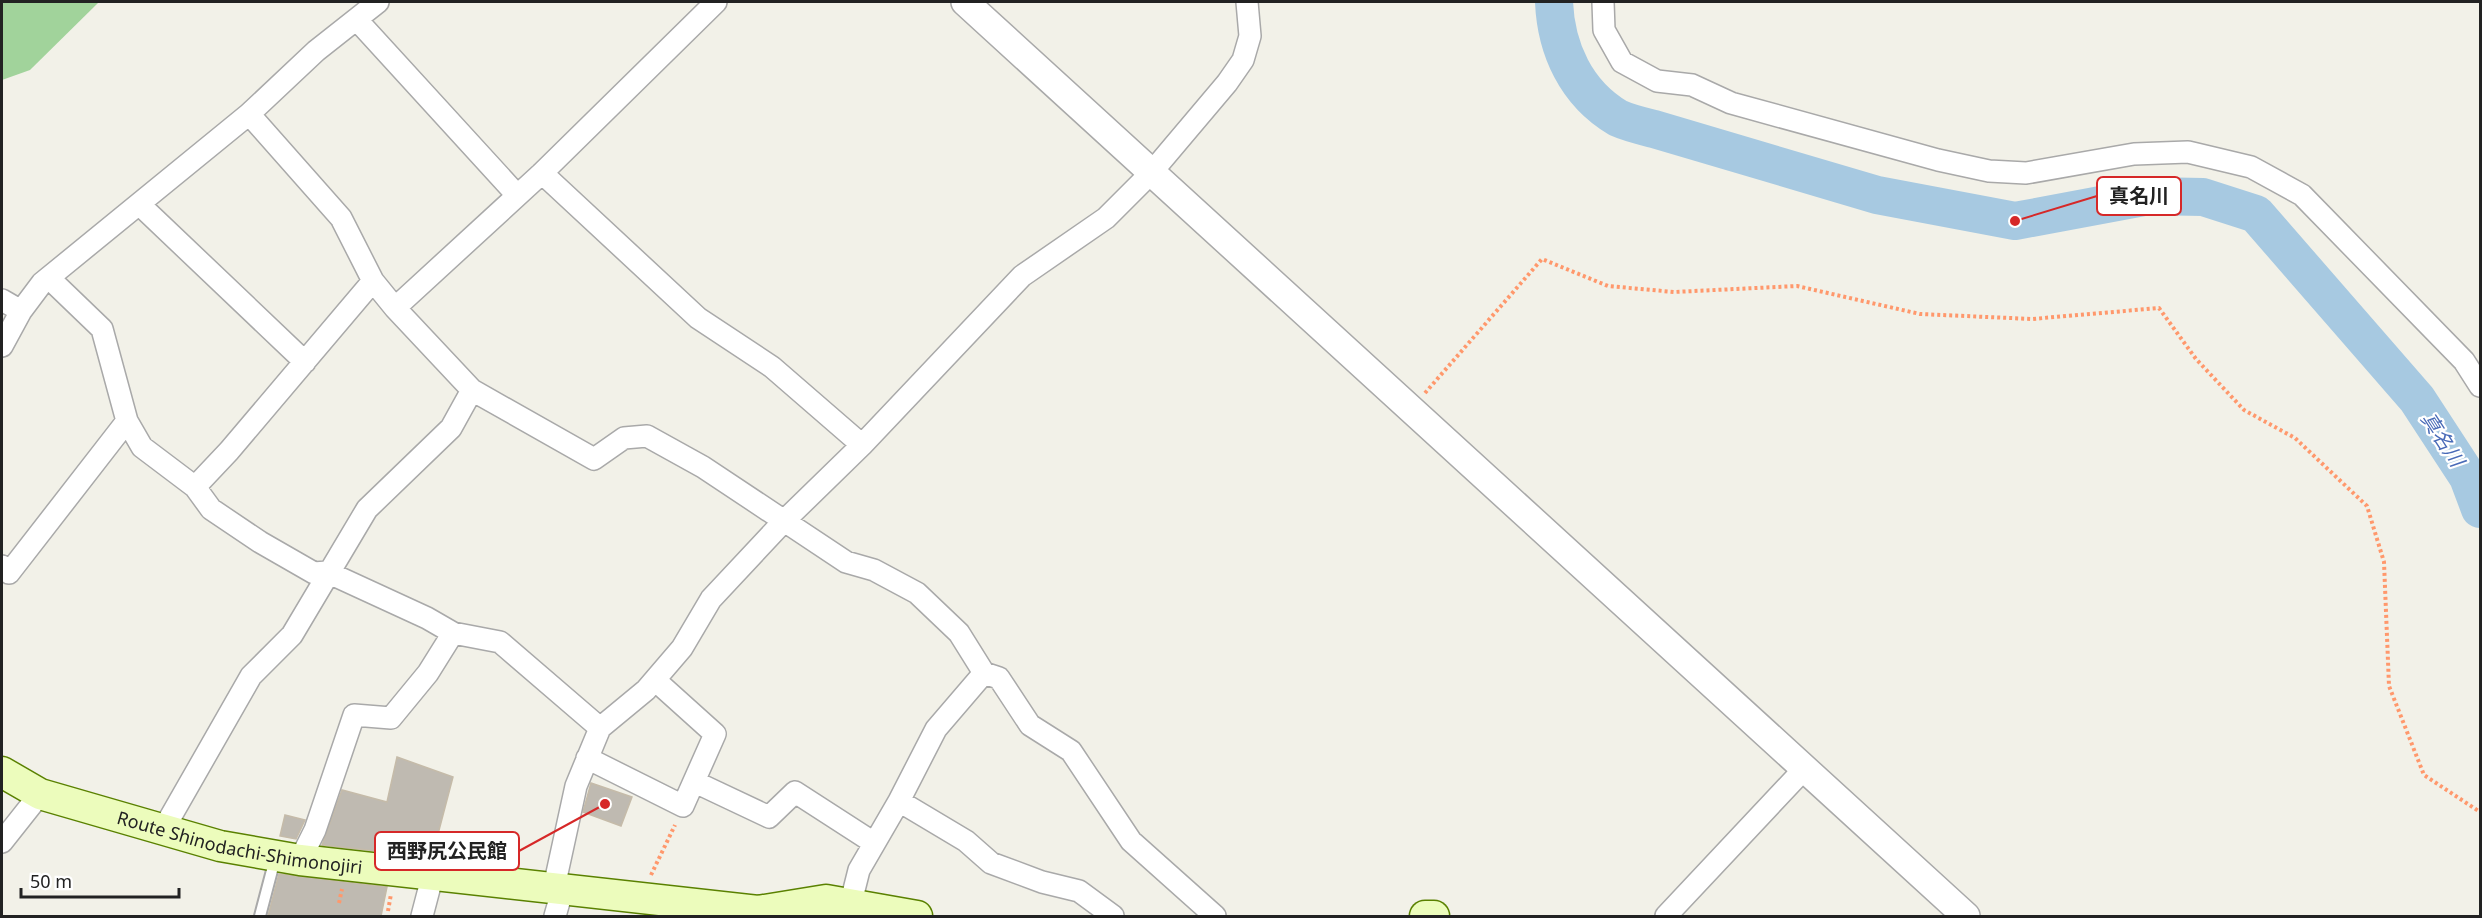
<svg xmlns="http://www.w3.org/2000/svg" width="2482" height="918" viewBox="0 0 2482 918" font-family="'Noto Sans','Noto Sans JP',sans-serif">
<rect width="100%" height="100%" fill="#f2f1e8"/>
<path fill="#a1d39b" d="M2,2H99L30,70L2,80Z"/>
<g fill="none" stroke-linecap="round" stroke-linejoin="round">
<path stroke="#a7c9e1" stroke-width="38" d="M1554,2C1556,49 1576,93 1618,118C1629,123 1642,126 1654,129L1877,195L2015,221L2149,196L2203,197L2256,214L2417,399L2468,477L2480,509"/>
</g>
<path fill="#bfbab1" stroke="#c5bba9" stroke-width="1.5" d="M397,757L453,777L432,857L322,845L342,790L387,802Z
M591,783L632,797L621,826L583,812Z
M285,815L305,820L296,839L280,836Z
M279,874L387,887L381,916H268Z"/>
<g fill="none" stroke-linecap="round" stroke-linejoin="round">
<g stroke="#a9a9a9" stroke-width="14">
<path id="service" d="M260,916L275,859"/>
</g>
<g stroke="#a9a9a9" stroke-width="24">
<path id="minor" d="M1603,2L1604,30L1622,62L1657,81L1692,85L1731,103L1938,160L1989,171L2026,173L2134,154L2188,152L2251,167L2302,195L2464,361L2480,386
M357,20L516,194
M249,114L316,51L378,2
M542,173L698,318L772,367L862,445
M139,204L305,362
M49,278L102,329L127,421
M2,300L21,311
M395,308L542,173L716,2
M2,346L21,311L42,283L249,114L341,218L373,281L395,308L472,390L594,459L624,438L647,436L703,467L846,562L874,570L917,593L959,633L984,673L936,729L899,801L966,841L991,863L1042,882L1079,891L1113,916
M195,487L211,509L260,542L314,573L327,572L427,618L453,633L500,642L600,728
M2,566L9,573L127,421L142,447L195,487L229,451L373,281
M984,673L999,678L1030,725L1071,751L1131,841L1215,916
M587,758L683,806L715,734L655,680
M695,782L769,817L795,792L874,843
M163,830L251,676L292,635L367,509L451,428L472,390
M2,842L40,794
M300,860L315,830L354,715L391,718L428,673L453,633
M554,887L576,786L600,728L646,690L682,648L711,599L783,522L862,445L1022,276L1106,218L1151,173L1227,83L1243,60L1250,36L1247,2
M851,902L859,870L899,801
M422,916L433,874
M555,916L563,888
M1666,916L1805,768"/>
</g>
<g stroke="#a9a9a9" stroke-width="30">
<path id="tertiary" d="M965,2L1966,916"/>
</g>
<g stroke="#5a8100" stroke-width="33">
<g id="secondary">
<path id="s1" d="M2,772L40,794L220,846L300,860L758,911L826,900L917,916"/>
<path d="M1425,916H1434"/>
</g>
</g>
<path stroke="#ff986c" stroke-width="4" stroke-dasharray="3 3" stroke-linecap="butt" d="M1425,393L1542,259L1608,286L1674,292L1797,286L1920,314L2032,319L2159,308L2196,359L2244,410L2295,438L2367,506L2384,562L2389,686L2424,775L2480,812
M651,875L675,825
M339,903L342,889
M388,911L391,894"/>
<use href="#service" stroke="#fff" stroke-width="10"/>
<use href="#minor" stroke="#fff" stroke-width="21"/>
<use href="#tertiary" stroke="#fff" stroke-width="27"/>
<use href="#secondary" stroke="#ecfcbc" stroke-width="30"/>
</g>
<g text-anchor="middle" dominant-baseline="central" stroke-width="4.5" stroke-linejoin="round" paint-order="stroke">
<g font-size="18" fill="#222" stroke="#fff">
<text stroke="none"><textPath href="#s1" startOffset="250">Route Shinodachi-Shimonojiri</textPath></text>
</g>
<g font-size="20" font-style="italic" fill="#486ab7" stroke="#fff">
<text transform="translate(2443 439) rotate(57)">真名川</text>
</g>
</g>
<path fill="none" stroke="#d62828" stroke-width="2" d="M2015 221L2097 196M605 804L519 851"/>
<g fill="#d62828" stroke="#fff" stroke-width="2">
<circle cx="2015" cy="221" r="6"/>
<circle cx="605" cy="804" r="6"/>
</g>
<g fill="#fff" stroke="#d62828" stroke-width="2">
<rect x="2097" y="177" width="84" height="38" rx="6"/>
<rect x="375" y="832" width="144" height="38" rx="6"/>
</g>
<g font-size="20" text-anchor="middle" font-weight="bold" fill="#222">
<text x="2139" y="203">真名川</text>
<text x="447" y="858">西野尻公民館</text>
</g>
<rect width="2482" height="918" fill="none" stroke="#222222" stroke-width="6"/>
<path d="M21 888v9h158v-9" fill="none" stroke="#222222" stroke-width="3"/>
<text x="30" y="888" font-size="18" fill="#222222" stroke="#ffffff" stroke-width="4.5" paint-order="stroke">50 m</text>
</svg>
